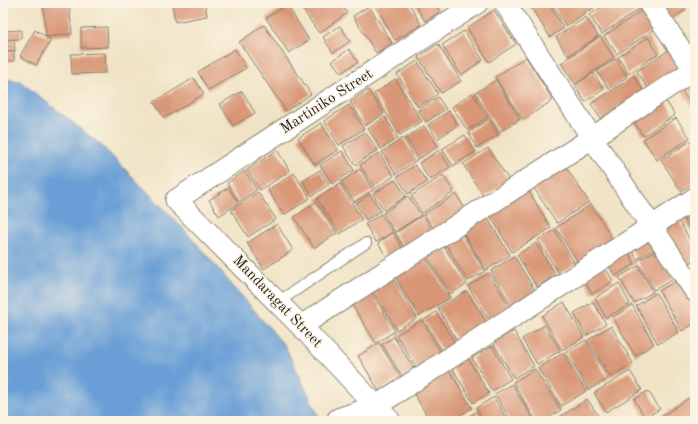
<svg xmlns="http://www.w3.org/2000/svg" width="698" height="424" viewBox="0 0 698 424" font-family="'Old Standard TT',serif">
<rect width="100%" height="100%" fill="#fcf5e5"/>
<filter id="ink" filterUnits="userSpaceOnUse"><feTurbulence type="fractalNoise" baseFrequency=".025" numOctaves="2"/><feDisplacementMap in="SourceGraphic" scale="8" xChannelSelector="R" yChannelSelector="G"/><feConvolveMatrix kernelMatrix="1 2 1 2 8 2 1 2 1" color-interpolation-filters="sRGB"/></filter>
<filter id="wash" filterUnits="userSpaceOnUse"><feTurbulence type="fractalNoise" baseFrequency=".012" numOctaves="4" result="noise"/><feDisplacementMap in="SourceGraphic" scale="16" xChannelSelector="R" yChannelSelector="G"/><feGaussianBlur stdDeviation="0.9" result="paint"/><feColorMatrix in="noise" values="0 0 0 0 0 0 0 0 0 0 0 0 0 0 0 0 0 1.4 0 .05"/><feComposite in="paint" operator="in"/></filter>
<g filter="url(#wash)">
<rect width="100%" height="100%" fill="#f0e3c5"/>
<path fill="#699fd6" stroke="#425e79" d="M3,79L20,81L102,146L182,227L285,346L321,421H3Z"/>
<g id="blocks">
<path fill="#d99777" d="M43,3H69L72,34L46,37Z
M172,3H205L207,16L175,22Z
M298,3H340L347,13L319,33Z
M379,3H409L421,25L395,40L375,5Z
M414,3H435L440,12L425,21Z
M528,3H548L564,28L550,37Z
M551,3H580L586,12L566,26Z
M583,3H600L588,11Z
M608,3H638L641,8L602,34L589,15Z
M653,3H682L686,10L666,23Z
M287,5L309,40L289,53L266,18Z
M369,6L392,43L376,53L353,16Z
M644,9L657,28L617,54L604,36Z
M494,10L516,44L489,62L467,28Z
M586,17L598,36L568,56L556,37Z
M264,25L311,94L286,111L239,42Z
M340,26L350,41L333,53L323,37Z
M107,27L108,47L81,48V28Z
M21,30V39L3,40V31Z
M35,30L51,40L36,65L20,56Z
M464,31L483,60L461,75L442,45Z
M600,36L614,58L575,84L561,63Z
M648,37L658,54L628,74L618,57Z
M3,42H14L15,51H3Z
M438,44L461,81L441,93L418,57Z
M675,46L690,69L652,95L637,71Z
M235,49L246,68L208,90L198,72Z
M349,49L358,62L341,73L332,61Z
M3,52H14V61H3Z
M105,53L106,73L72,74L71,54Z
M526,57L553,100L523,120L495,77Z
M616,59L627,77L609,89L597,71Z
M417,61L438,94L418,107L397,74Z
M593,73L604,89L585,102L575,86Z
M634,76L649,99L606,127L591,104Z
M194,78L204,94L164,118L154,102Z
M395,79L422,121L400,135L374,94Z
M695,79V112L680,88Z
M496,80L520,119L499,132L475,93Z
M368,90L384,114L365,126L350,102Z
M242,91L255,113L233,126L220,104Z
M472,93L488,117L467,130L452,107Z
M662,95L675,115L643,136L630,116Z
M438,97L446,109L426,122L418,110Z
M349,105L364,129L339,145L324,121Z
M449,111L458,125L437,139L428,125Z
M385,117L398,138L381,149L368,129Z
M676,118L690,138L657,160L643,139Z
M489,119L498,135L477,148L468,132Z
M321,123L338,150L315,165L298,138Z
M424,126L438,146L419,159L406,138Z
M365,132L378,150L355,165L343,146Z
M465,135L475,152L453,166L442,149Z
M403,138L417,160L396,174L382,152Z
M695,138V182L681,191L661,160Z
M488,148L509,180L484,197L463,164Z
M277,150L290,171L260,190L247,170Z
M439,150L450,167L430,180L419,163Z
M342,151L354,170L332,184L320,165Z
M379,153L394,176L375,189L360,165Z
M564,164L589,202L557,223L532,185Z
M415,165L427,182L408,194L397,177Z
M360,169L373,190L354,202L341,182Z
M320,170L329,184L312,196L303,181Z
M245,171L257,190L239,202L227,183Z
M294,173L310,198L284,215L268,190Z
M443,175L454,192L422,213L411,196Z
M395,180L406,196L384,210L373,194Z
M340,184L362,219L340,234L317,199Z
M228,188L238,203L219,216L209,200Z
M527,188L551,228L512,252L488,212Z
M258,192L276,219L248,237L231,210Z
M370,194L381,211L366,220L356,204Z
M456,194L466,210L435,230L424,214Z
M408,196L421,215L395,232L383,213Z
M316,202L337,233L314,248L294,217Z
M591,204L616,244L581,267L556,228Z
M695,207V238L682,215Z
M381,214L393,232L376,242L365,224Z
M423,215L434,233L406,250L395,233Z
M487,217L510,255L486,270L463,232Z
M677,218L695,248V260L687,265L664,226Z
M277,224L293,250L264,269L247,243Z
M555,230L575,264L559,274L538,240Z
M652,231L660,245L637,259L629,245Z
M393,233L404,251L389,261L378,243Z
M462,233L485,271L468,281L445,243Z
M442,243L467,284L450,294L426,254Z
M536,243L556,275L537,287L517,255Z
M662,247L679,276L654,290L637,261Z
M626,249L635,264L615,276L606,261Z
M425,256L450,298L419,316L394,275Z
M514,256L536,292L512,307L491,271Z
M602,262L613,281L592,294L581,274Z
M638,266L653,292L634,303L619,277Z
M489,273L511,309L490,322L468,286Z
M682,277L695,300V323L682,331L659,291Z
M393,278L417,318L397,330L373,291Z
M619,283L630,304L606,318L595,298Z
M371,291L395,331L376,343L351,303Z
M467,291L489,326L459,344L438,308Z
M656,293L679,332L658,344L636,306Z
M564,302L584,337L562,350L542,316Z
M593,302L606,324L586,336L574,313Z
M632,305L654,344L635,356L613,317Z
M436,312L457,346L444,354L424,320Z
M422,320L442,355L418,370L396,335Z
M545,325L560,351L537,364L522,339Z
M611,326L633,363L610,377L588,340Z
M514,331L534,366L514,378L493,343Z
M394,337L415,370L403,378L382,344Z
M586,340L608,379L588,390L566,352Z
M379,343L401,378L379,391L358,356Z
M492,346L511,379L492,391L472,358Z
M563,353L586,391L561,406L538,368Z
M467,357L489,393L473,403L451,366Z
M535,369L561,410L543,421H536L513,382Z
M449,370L472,408L450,421H430L413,392Z
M630,371L642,390L606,412L594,393Z
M512,384L534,421H511L495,394Z
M648,391L660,409L645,418L634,399Z
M494,397L508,421H484L476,408Z
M689,398L695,408V421H656V420Z
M587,399L602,421H554Z
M476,412L481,421H461Z"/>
</g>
</g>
<g filter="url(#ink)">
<use href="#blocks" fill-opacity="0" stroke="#868070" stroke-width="1"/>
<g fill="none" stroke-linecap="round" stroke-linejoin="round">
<g stroke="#868070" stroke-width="12">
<path id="lane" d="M278,302L366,243"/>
</g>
<g stroke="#868070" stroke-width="23">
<path id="street" d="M505,3L592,138L695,291
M649,3L694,69
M301,326L592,138L695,69
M337,421L338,419L376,406L695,198
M390,421L301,326L176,200L477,3"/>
</g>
<use href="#lane" stroke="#fff" stroke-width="10"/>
<use href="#street" stroke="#fff" stroke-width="21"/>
</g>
</g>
<g text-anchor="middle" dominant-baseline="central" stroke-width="3" stroke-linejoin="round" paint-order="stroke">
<g font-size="15" fill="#1c1c1c" stroke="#fcf5e5">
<text transform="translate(327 102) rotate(-33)">Martiniko Street</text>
<text transform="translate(277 302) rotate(46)">Mandaragat Street</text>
</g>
</g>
<rect width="698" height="424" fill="none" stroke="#fcf5e5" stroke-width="16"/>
</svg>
